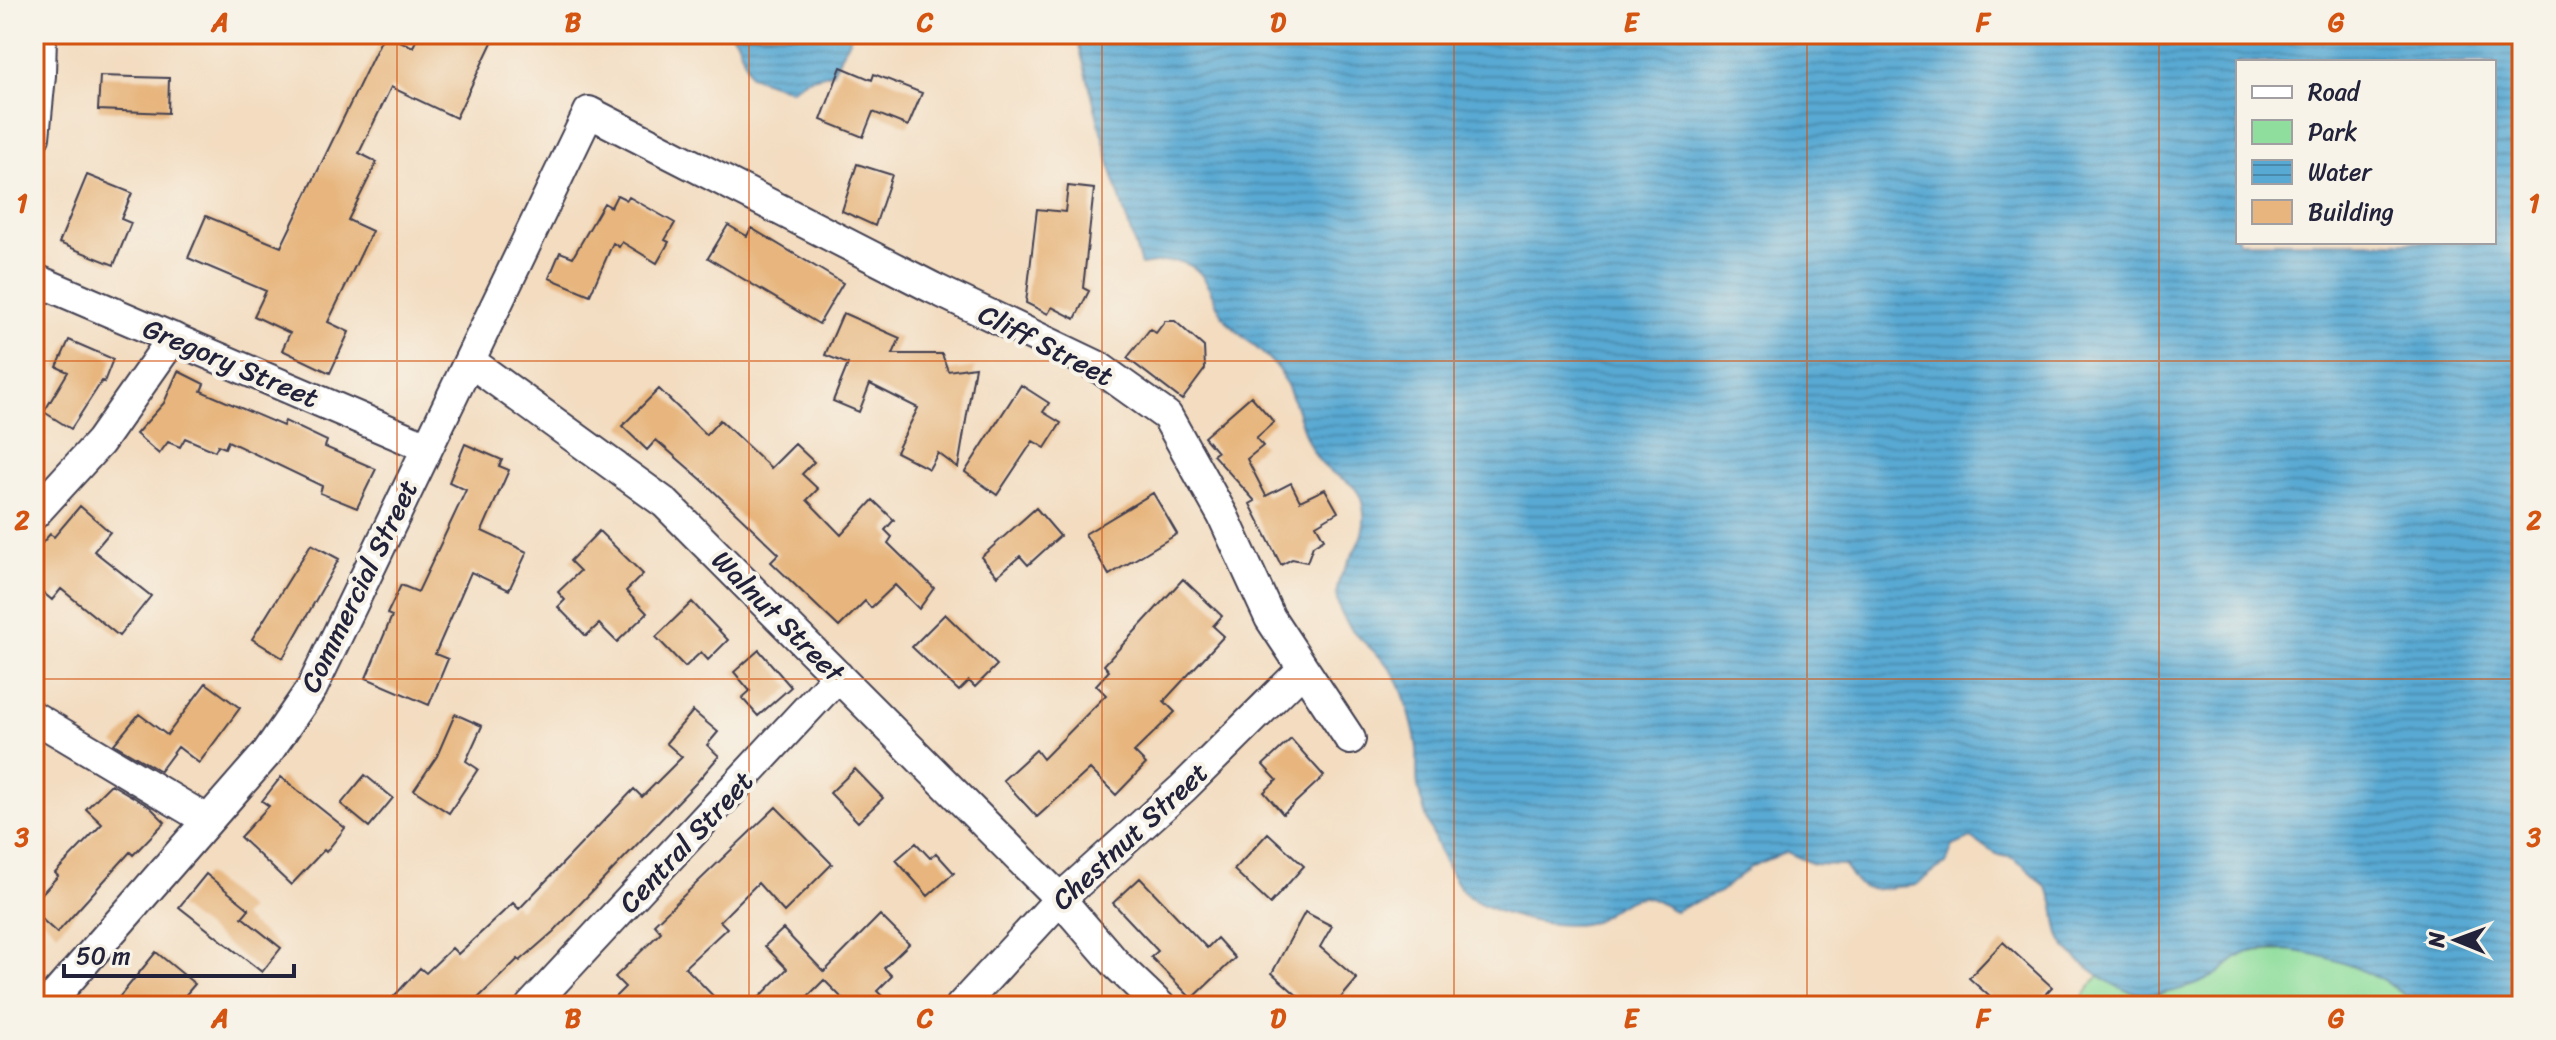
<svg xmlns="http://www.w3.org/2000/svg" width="2556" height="1040" viewBox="0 0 2556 1040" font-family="Sriracha,sans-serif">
<defs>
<pattern id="water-rules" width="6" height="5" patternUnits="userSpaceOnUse" patternTransform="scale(2)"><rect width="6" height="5" fill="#58a9d3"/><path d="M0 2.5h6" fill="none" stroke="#4889ac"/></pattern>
</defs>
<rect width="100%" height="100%" fill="#f7f3e8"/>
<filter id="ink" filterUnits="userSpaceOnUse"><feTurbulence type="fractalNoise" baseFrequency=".0125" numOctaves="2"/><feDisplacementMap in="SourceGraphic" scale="16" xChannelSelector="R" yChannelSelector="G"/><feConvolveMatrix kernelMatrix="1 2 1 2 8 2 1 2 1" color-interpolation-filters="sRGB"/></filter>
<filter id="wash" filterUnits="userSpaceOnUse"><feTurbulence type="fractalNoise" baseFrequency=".006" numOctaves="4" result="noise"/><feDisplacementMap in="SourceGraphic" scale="32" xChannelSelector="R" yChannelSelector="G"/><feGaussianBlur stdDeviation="1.8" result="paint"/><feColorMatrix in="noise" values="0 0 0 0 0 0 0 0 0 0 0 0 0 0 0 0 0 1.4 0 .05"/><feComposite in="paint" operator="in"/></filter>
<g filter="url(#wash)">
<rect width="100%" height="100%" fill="#f3dcc0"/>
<path fill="#8fde9d" stroke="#58806c" stroke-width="2" d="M2297,950C2335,957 2389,977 2417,1006H2076L2100,974L2129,992L2160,995L2214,975L2227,964L2248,952Z"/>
<path fill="url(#water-rules)" stroke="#3d6687" stroke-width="2" fill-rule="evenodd" d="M731,34H852L832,73L808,79L790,90L750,76L737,40Z
M1076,34H2522V1006H2417C2384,971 2297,940 2249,952C2235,956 2226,969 2214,976C2191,988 2158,998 2132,992C2113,988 2069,957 2061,939C2054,924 2057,905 2049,892C2044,882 2023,865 2014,859C2010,856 2002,857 1997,854C1988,850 1980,843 1971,838L1953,846L1946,864C1933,869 1922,882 1915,885C1910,887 1901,886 1896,887C1867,891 1859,893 1845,865L1813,864L1787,852L1752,866L1720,892L1675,911C1666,907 1652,896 1642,897C1622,898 1611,913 1594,921C1565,933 1491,915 1467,895C1446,877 1423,814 1418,786C1416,774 1418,761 1417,749C1415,731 1408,708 1402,690C1389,652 1348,641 1338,604C1328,569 1375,548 1362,502C1356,478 1333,479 1320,462C1301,438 1299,406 1284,379C1272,355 1242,340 1225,319C1213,303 1210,279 1194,268C1178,256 1160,263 1141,265L1112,173ZM2238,62H2494V242H2238Z"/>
<g id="blocks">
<path fill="#e7b57d" d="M384,34L413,47L419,34H496L456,118L391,87L359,153L377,162L348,220L372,231L328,322L349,332L330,373L282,350L290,333L254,316L266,291L188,258L206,216L281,247Z
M841,67L872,80L874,74L922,93L908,126L873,112L863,137L821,120Z
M100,76L169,78L168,113L98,110Z
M857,164L892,175L875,226L842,211Z
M87,175L132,193L121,219L131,223L114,265L59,243Z
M1068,186L1094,189L1083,288L1089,291L1075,319L1052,307L1048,314L1026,303L1037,209L1065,212Z
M617,195L627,200L629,197L675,223L665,240L669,242L657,263L622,242L619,247L613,243L590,295L549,278L560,252L573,257L604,203L611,207Z
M728,225L747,236L751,228L843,283L819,324L708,258Z
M843,313L900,338L893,354H942L948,371L975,367L958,468L938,453L929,469L896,452L918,408L870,384L859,412L833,401L848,364L825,355Z
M1165,321H1175L1204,347L1205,369L1182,400L1127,358L1150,329L1156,333Z
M69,340L113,359L104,382L102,381L71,429L44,412L68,372L57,367Z
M178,371L204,384L201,391L283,426L285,421L327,441L325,447L376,469L357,508L320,493L322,486L228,441L225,448L218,445L215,451L185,438L180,447L168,442L159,454L136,434L164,403Z
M1021,385L1049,403L1043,412L1061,423L1045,448L1033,441L997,495L965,472Z
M659,389L706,435L720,420L771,468L795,444L814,462L802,474L818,489L807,500L841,535L873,500L894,520L885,530L892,537L888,543L934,588L919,609L895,585L871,608L865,601L839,627L771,562L779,554L702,480L656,440L647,450L622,426Z
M1251,396L1274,422L1256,438L1263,446L1247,459L1266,496L1291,483L1300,501L1325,489L1338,512L1316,525L1324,539L1313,546L1307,562L1292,559L1281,565L1250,504L1255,501L1213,455L1217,452L1204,437Z
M465,444L502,460L499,466L509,470L482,531L527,552L509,590L471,572L435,654L448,659L429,705L366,678L392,616L387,614L401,585L418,592L466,490L449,482Z
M1153,493L1177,534L1109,575L1085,534Z
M80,506L110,532L94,551L151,596L119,636L61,589L52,600L34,585V552L50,534L54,537Z
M1036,508L1060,536L1028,565L1020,556L997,576L981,557Z
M599,531L643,574L626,591L647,613L617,642L599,624L586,636L558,607L565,600L558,592L580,571L570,561Z
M311,544L339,559L283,658L252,639Z
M1183,579L1222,616L1213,626L1224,636L1164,701L1175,712L1134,752L1146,764L1116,795L1090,769L1037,817L1003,780L1036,750L1043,759L1106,695L1096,685L1109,671L1104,665Z
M692,602L728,640L708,660L701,652L685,667L656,637Z
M945,614L997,665L975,687L969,681L959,691L912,647Z
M759,650L791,687L758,716L742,698L750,691L734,672Z
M206,683L240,708L199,763L178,747L160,771L114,744L139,714L167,735Z
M693,711L718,732L707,745L719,756L696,783L553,932L520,961L518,959L470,1006H385L420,968L426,973L452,948L458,954L513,903L519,909L634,789L642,797L682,757L666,743Z
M455,714L482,726L466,761L478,769L449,813L414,790L437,756Z
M1291,739L1324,776L1283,814L1264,792L1277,780L1263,765Z
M855,769L883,798L858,822L830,793Z
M365,775L393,798L369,827L341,804Z
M281,777L345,828L326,852L324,850L291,885L240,837L269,806L262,801Z
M111,784L150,807L165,822L133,855L130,852L57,933L34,912V902L58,876L55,873L102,824L86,809Z
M776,807L832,864L784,912L758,883L720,921L727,928L685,967L723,1006H606L625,987L615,977L661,932L654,924Z
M1268,833L1304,866L1270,904L1234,870Z
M916,843L930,858L936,853L954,873L928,896L896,860Z
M206,874L249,909L242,917L281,948L262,972L179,907Z
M1140,878L1207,948L1217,938L1235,958L1192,999L1151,957L1158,951L1113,903Z
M1305,912L1332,926L1320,947L1357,979L1334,1006H1309L1272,973Z
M880,915L909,944L884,968L892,976L877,991L892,1006H850L824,980L798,1006H751L787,969L765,946L783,929L824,972Z
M2003,942L2052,987L2034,1006H2000L1969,978Z
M156,952L195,984L176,1006H112Z"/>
</g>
</g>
<g filter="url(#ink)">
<use href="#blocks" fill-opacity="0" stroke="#413e4f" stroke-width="2"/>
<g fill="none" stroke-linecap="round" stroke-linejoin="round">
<g stroke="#413e4f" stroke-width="34">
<path id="minor" d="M34,137L40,75L41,34
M34,279L427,447
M471,362L665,503L1060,899L1117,965L1160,1006
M34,514L100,442L173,338
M34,717L207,820
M46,1006L267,753L312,688L589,112L933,288L1097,366L1167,416L1223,516L1270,618L1350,739
M531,1006L838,676
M961,1006L1060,899L1183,788L1303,669"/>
</g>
<use href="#minor" stroke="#fff" stroke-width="30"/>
</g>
</g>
<path fill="none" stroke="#d45411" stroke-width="2" stroke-opacity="0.55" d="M397,34V1006M749,34V1006M1102,34V1006M1454,34V1006M1807,34V1006M2159,34V1006M34,361H2522M34,679H2522"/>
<g text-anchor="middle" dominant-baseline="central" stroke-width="8" stroke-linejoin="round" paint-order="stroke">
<g font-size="28" fill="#22223b" stroke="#f7f3e8">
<text transform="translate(1046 345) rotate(27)">Cliff Street</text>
<text transform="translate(231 363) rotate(23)">Gregory Street</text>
<text transform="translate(359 586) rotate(-64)">Commercial Street</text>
<text transform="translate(778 616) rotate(45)">Walnut Street</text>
<text transform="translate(1130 836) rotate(-43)">Chestnut Street</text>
<text transform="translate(686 842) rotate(-47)">Central Street</text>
</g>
</g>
<rect width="2556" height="1040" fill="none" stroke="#f7f3e8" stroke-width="88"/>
<rect x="2236" y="60" width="260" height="184" fill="#f7f3e8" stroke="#a29fa3" stroke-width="2"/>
<rect x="2252" y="86" width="40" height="12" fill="#ffffff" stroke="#a29fa3" stroke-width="2"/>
<text x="2308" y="100" font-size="24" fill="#22223b">Road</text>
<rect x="2252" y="120" width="40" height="24" fill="#8fde9d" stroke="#a29fa3" stroke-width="2"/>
<text x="2308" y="140" font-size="24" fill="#22223b">Park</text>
<rect x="2252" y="160" width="40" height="24" fill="url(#water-rules)" stroke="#a29fa3" stroke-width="2"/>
<text x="2308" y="180" font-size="24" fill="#22223b">Water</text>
<rect x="2252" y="200" width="40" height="24" fill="#e7b57d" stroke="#a29fa3" stroke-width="2"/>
<text x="2308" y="220" font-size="24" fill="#22223b">Building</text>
<g transform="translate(2456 940) rotate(271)" stroke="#f7f3e8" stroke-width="6" paint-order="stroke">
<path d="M0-6L14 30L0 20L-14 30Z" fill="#22223b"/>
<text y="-12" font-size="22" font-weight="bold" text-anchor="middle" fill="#22223b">N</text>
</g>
<path d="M64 964v12h230v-12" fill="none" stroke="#22223b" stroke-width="4"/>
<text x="76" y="964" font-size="24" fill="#22223b" stroke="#f7f3e8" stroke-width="6" paint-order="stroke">50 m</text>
<rect x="44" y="44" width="2468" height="952" fill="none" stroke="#d45411" stroke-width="3"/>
<g font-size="26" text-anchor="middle" font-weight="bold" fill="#d45411">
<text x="220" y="31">A</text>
<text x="573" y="31">B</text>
<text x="925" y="31">C</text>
<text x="1278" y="31">D</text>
<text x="1631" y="31">E</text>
<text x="1983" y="31">F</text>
<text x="2336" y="31">G</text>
<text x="22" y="212">1</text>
<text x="2534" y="212">1</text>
<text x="22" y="529">2</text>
<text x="2534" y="529">2</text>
<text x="22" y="846">3</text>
<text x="2534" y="846">3</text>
<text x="220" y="1027">A</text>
<text x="573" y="1027">B</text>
<text x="925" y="1027">C</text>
<text x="1278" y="1027">D</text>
<text x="1631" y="1027">E</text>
<text x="1983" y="1027">F</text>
<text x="2336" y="1027">G</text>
</g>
</svg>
